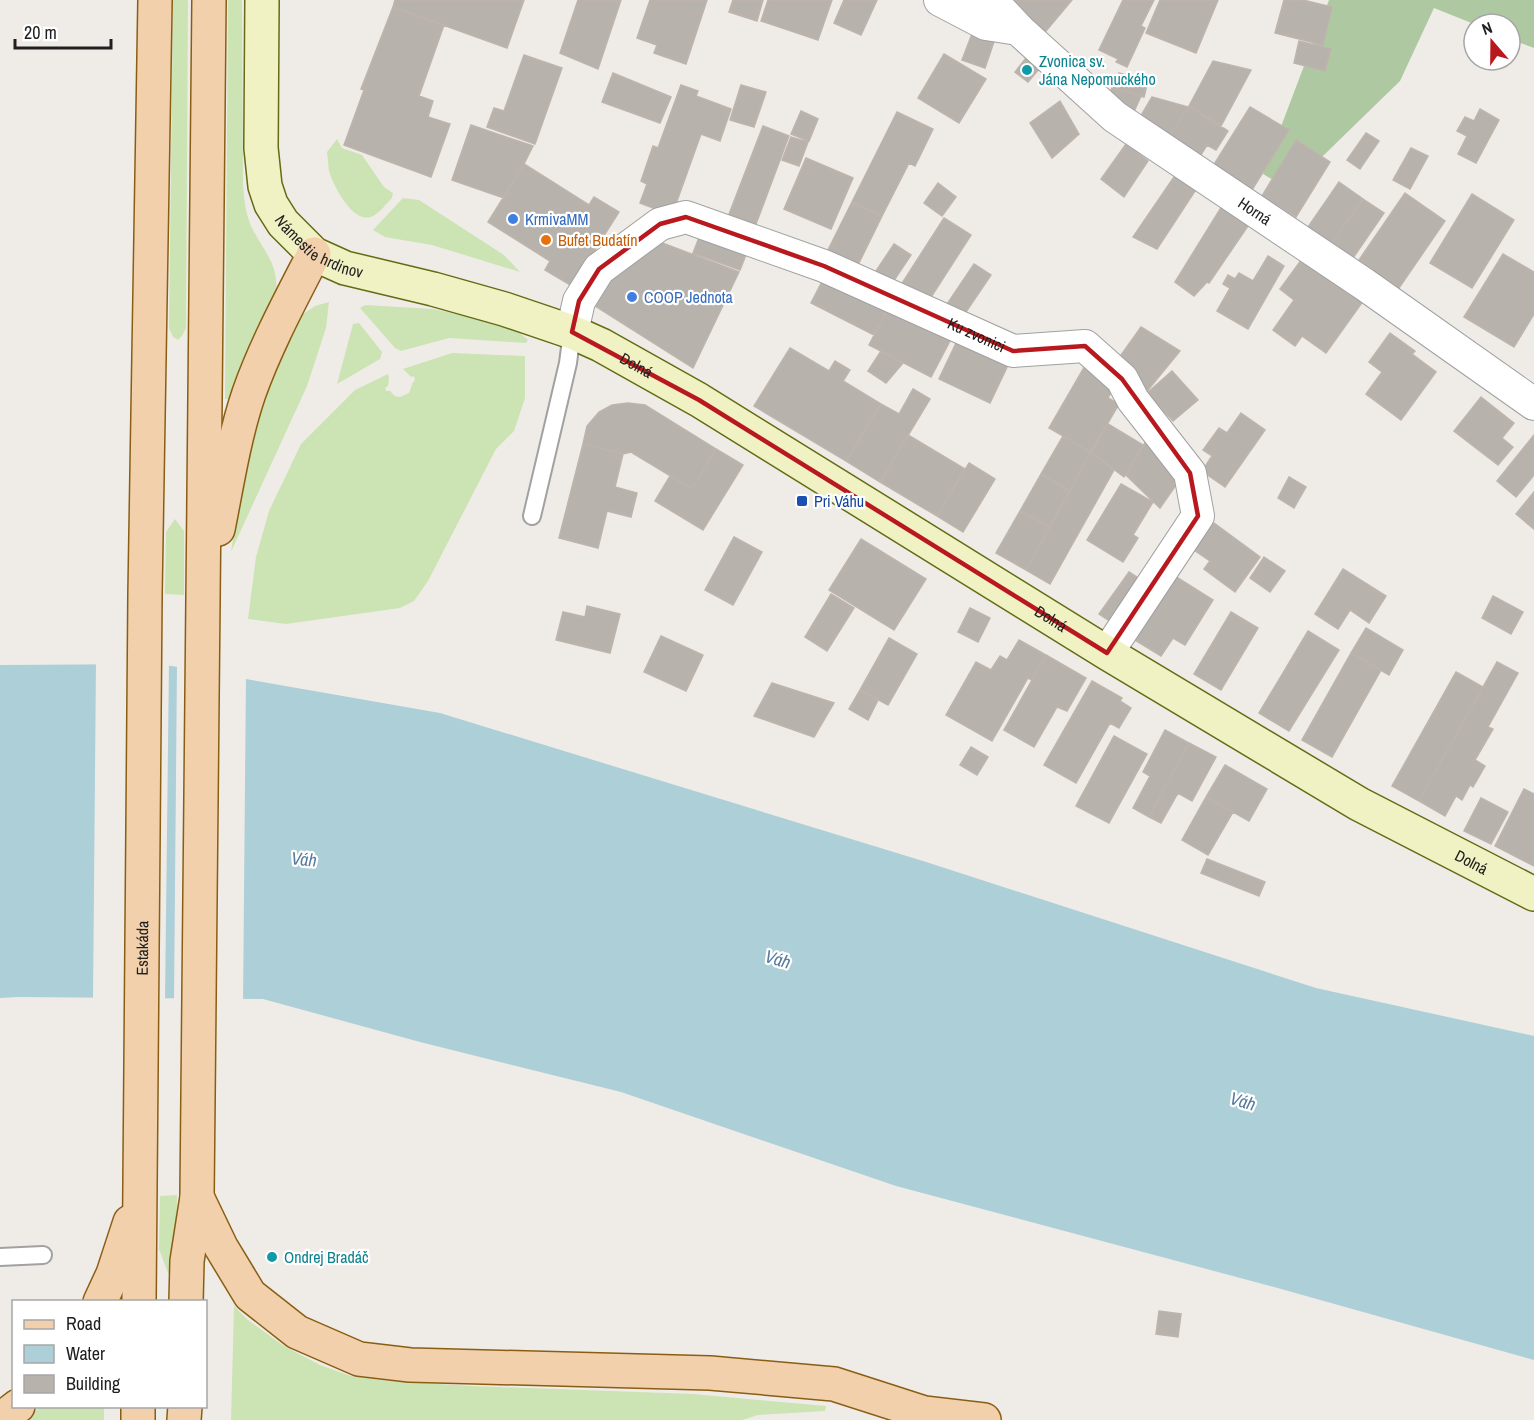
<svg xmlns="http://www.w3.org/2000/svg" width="1534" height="1420" viewBox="0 0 1534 1420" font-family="'Archivo Narrow',sans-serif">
<rect width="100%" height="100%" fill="#efece8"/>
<path fill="#cce3b4" d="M173,0H188L186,328L182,336L178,340L173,337L169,328Z
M228,0H242L243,182C244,198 245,213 252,228C264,252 279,264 276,293L229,399H225Z
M337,139L342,148L362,155L384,187L393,193L392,198C386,204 379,214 371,217C352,223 333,185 329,171C328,165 328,158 327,152Z
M403,198L419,200L504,255L520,272L432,245L385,237L373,230Z
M329,302L326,328L307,386L231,552L244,465L270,373L300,316L315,306Z
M365,305L433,309L506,325L516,330L528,340L526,343L449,338L401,351L395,348L360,308Z
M359,323L382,352L380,359L337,384L353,324Z
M452,353L525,356V398L514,431L496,449L428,581L414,601L400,608L286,624L248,619L256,557L269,511L301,444L355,390L388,374L389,378L388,386L385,388L386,391H390L395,396L400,397L409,393L413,382L415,380L414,376L411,377L403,369Z
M175,519L184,531V595L165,594L166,532Z
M177,1195L176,1267L172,1273H168L159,1249L160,1196Z
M234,1306L248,1320L284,1346L320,1365L351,1376L390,1381L472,1386L693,1394L826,1406L825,1411L758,1415L742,1420H231Z
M40,1407H104V1420H24Z"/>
<path fill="#aec9a1" d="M1329,0H1534V48L1510,39V24H1474L1434,8L1400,81L1289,189L1263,174Z"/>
<path fill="#adcfd7" d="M160,664L440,713L923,861L1316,988L1534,1036V1360L1274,1287L896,1186L621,1092L420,1042L263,999L18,997L0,998V665Z"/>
<path fill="#efece8" d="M96,661L169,662L165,1001L93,1000Z
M177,663L246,675L243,1002L174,1001Z"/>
<path fill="#b8b2ad" stroke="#bfb4ac" stroke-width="1.5" d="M395,0H524L507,48L393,7Z
M578,0H621L598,69L560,53Z
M650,0H707L686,64L654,53L657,45L637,38Z
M733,0H763L757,21L729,12Z
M768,0H832L818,40L761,21Z
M844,0H877L861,35L834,23Z
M1004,0H1072L1040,38Z
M1123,0H1154L1141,26L1145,28L1127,67L1116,62L1118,59L1099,50Z
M1160,0H1218L1196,53L1146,33Z
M1284,0H1303L1332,7L1323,45L1275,33Z
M393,7L444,25L419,96L433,101L428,117L450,124L431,177L344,145L364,90L361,89Z
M975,26L996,36L985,68L962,60Z
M1299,41L1331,49L1325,71L1294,63Z
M944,54L986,79L959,123L918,98Z
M524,55L562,68L535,144L487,127L494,108L504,111Z
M1026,58L1039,69L1028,82L1015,72Z
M1213,61L1251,70L1221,126L1189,106Z
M613,73L671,97L660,123L602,102Z
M1119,73L1134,77L1130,93L1114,88Z
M1133,81L1147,85L1144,97L1130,93Z
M681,85L698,91L696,96L731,109L720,141L701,134L672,215L640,203L647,184L641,181L653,146L658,148Z
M741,85L766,92L754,127L730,120Z
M1112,88L1141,96L1133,114L1107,99Z
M1152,97L1188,107L1168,139L1139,119Z
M1060,101L1079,134L1052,158L1030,123Z
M1189,106L1228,131L1216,150L1207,145L1199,158L1168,139Z
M1250,107L1289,130L1252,190L1213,166Z
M1480,109L1499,120L1476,163L1458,154L1467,136L1457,131L1465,117L1474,121Z
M801,111L818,119L809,141L791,134Z
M897,112L933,129L915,166L909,163L882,216L852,202Z
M471,125L533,146L524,164L504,198L452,180Z
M763,126L789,136L753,232L726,222Z
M1366,133L1379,141L1360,169L1347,160Z
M791,137L808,142L799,166L782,160Z
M1296,140L1330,162L1296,217L1262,196Z
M1126,144L1148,161L1124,197L1101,179Z
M1411,148L1428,156L1410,189L1393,180Z
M806,158L853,178L831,229L784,209Z
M524,164L589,205L594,197L619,212L572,286L545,270L550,261L488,222Z
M1176,174L1197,188L1157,249L1133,237Z
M1339,182L1363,199L1332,243L1308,227Z
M938,183L956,197L942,216L924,203Z
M1405,193L1445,221L1399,288L1359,260Z
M1472,194L1514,220L1472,288L1430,263Z
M1363,199L1384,213L1353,258L1332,243Z
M852,202L882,216L854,273L824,258Z
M1222,206L1250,223L1209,283L1207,282L1194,296L1175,282Z
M944,218L971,235L926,305L899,288Z
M702,230L749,247L740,270L693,253Z
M657,241L739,272L693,368L592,304L611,275Z
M894,244L911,255L893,282L876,271Z
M1503,254L1534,272V314L1514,347L1464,317Z
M1268,256L1284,266L1248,329L1217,311L1230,288L1223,284L1228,275L1235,279L1239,273L1253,281Z
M1302,259L1366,297L1326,353L1302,336L1295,346L1273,330L1294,300L1280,289Z
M974,264L991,275L962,318L945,307Z
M826,274L889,307L874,335L811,303Z
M889,307L951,339L931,377L869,345Z
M1141,327L1180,351L1144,395L1114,365Z
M1390,333L1415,351L1412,354L1436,372L1401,420L1366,394L1382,372L1369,362Z
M957,341L1008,365L990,403L939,379Z
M790,348L829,371L835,361L850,370L843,381L881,404L846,461L754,406Z
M881,351L903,363L886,383L868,371Z
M1086,364L1117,382L1108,398L1119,404L1091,452L1049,428Z
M1172,371L1198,400L1173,421L1147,393Z
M913,389L930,399L880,482L846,461L881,404L899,414Z
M1481,397L1514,423L1502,438L1513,447L1498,465L1454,431Z
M628,403L645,405L716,449L692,489L631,452L623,454L583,444L587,426L599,412L612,405Z
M1241,413L1265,430L1225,487L1202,471L1212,456L1203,450L1219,428L1227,433Z
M1108,424L1143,445L1124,477L1091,452Z
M908,435L965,469L937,516L880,482Z
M1534,435V475L1516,497L1497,481Z
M1063,436L1091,452L1070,491L1041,474Z
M1149,436L1185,472L1160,508L1126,475Z
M583,444L623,454L615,487L637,493L631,517L607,511L598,548L559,538Z
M716,449L743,465L703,530L655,501L670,476L692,489Z
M1091,452L1114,470L1050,584L1026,570Z
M969,463L995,479L963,532L937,516Z
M1041,474L1070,491L1050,527L1020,511Z
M1289,477L1306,487L1294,508L1278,498Z
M1121,484L1153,502L1133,535L1138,538L1123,562L1087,540Z
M1534,492V529L1516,514Z
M1020,511L1050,527L1026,570L996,553Z
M1214,523L1260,557L1235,592L1204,569L1210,561L1194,550Z
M734,537L762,552L733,605L705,590Z
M861,539L926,579L894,630L829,590Z
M1264,557L1285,571L1270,592L1250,578Z
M1343,569L1386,596L1369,623L1350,610L1338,629L1315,614Z
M1129,572L1146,583L1116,625L1099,614Z
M1170,573L1213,600L1185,645L1173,638L1161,656L1130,637Z
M831,594L854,608L827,651L805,637Z
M1493,596L1523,612L1511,634L1482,618Z
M587,606L620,614L610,653L556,640L563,612L585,617Z
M970,608L990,618L978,642L958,632Z
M1231,612L1258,628L1221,690L1194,674Z
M1366,628L1403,650L1389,675L1351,653Z
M1308,631L1339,650L1289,731L1259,713Z
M661,636L703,655L686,691L644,672Z
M889,638L917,654L888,705L860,690Z
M1019,640L1046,655L1032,680L1028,678L992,741L946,715L976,662L991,670L1000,656L1007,660Z
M1351,653L1381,670L1332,757L1302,740Z
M1046,655L1086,678L1067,711L1057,707L1034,747L1004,730Z
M1497,662L1518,673L1488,727L1493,729L1475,760L1485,766L1473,787L1470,785L1462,800L1456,796L1445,816L1419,801Z
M1456,672L1483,687L1419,801L1392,786Z
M1092,681L1122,698L1120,701L1131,708L1119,728L1110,723L1076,783L1044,765Z
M772,683L834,703L814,737L754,716Z
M860,690L878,700L868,720L849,709Z
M1165,730L1189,743L1149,817L1133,808L1150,776L1143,772Z
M1114,736L1147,754L1109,823L1076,806Z
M1189,743L1216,757L1192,801L1178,793L1161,823L1149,817Z
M971,747L988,757L977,775L960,765Z
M1225,765L1267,789L1249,821L1206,797Z
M1524,789L1534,794V866L1495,846Z
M1206,797L1233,812L1208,855L1182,840Z
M1481,798L1508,812L1491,844L1464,831Z
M1207,859L1265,882L1259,896L1201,873Z
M1159,1311L1181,1314L1178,1337L1156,1334Z"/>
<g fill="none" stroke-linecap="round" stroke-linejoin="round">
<g stroke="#a1a1a1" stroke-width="20">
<path id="lane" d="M532,516L568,363L572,332
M0,1257L43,1255"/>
</g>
<g stroke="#a1a1a1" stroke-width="34">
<g id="street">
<path d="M940,0L986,24L1018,29"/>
<path id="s1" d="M991,0L1018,29L1115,117L1364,284L1534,404"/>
<path id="s2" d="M572,332L579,301L599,269L660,224L686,217L824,266L1013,351L1085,346L1122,379L1133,400L1190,473L1198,516L1107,653"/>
</g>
</g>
<g stroke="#646b13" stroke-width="36">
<g id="secondary">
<path id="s3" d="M262,0L261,148L265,186L271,204L283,223L314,254L345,268L433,289L504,309L572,332L601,345L699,400L1107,653L1359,804L1534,894"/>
</g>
</g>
<g stroke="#895e13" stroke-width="36">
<g id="primary">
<path d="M218,529C227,484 234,437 249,393C266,345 291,299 314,254"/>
<path d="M197,1197L221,1247L250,1295L297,1332L359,1359L410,1365L710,1373L834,1384L924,1413L984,1420"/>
<path d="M100,1302L113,1274L130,1222"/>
<path id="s4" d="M139,1302L145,595L155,0"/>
<path d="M186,1302L187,1261L197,1197L209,0"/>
<path d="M0,1420L18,1406"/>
<path d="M138,1420V1406"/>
<path d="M184,1420L185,1406"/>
</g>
</g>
<use href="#lane" stroke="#fff" stroke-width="16"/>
<use href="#street" stroke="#fff" stroke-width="32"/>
<use href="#secondary" stroke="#f1f2c3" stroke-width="33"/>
<use href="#primary" stroke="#f1d0ab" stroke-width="33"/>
</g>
<path fill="none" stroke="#b7191e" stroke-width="4.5" stroke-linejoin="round" d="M686,217L824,266L1013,351L1085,346L1122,379L1190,473L1198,516L1107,653L699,400L572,332L579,301L599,269L660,224Z"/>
<g fill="#0f9aa8" stroke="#fff" stroke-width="2">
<circle cx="1027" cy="70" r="6"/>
<circle cx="272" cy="1257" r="6"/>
</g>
<g fill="#3f7fe0" stroke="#fff" stroke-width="2">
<circle cx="513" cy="219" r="6"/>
<circle cx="632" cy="297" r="6"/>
</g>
<circle fill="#e8710a" stroke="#fff" stroke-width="2" cx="546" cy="240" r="6"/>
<rect fill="#1a4fb4" stroke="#fff" stroke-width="2" x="796" y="495" width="12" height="12" rx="3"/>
<g text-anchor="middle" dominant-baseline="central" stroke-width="4.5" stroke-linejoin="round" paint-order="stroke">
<g font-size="16" fill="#0d838f" stroke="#fff" text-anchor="start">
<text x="1039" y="61">Zvonica sv.<tspan x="1039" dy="18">Jána Nepomuckého</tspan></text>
<text x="284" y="1257">Ondrej Bradáč</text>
</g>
<g font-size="16" fill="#202020" stroke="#fff">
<text stroke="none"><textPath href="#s1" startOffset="339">Horná</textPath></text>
<text stroke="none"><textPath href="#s3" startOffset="272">Námestie hrdinov</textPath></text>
<text stroke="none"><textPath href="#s2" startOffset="486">Ku zvonici</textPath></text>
<text stroke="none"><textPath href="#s3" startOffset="614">Dolná</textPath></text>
<text stroke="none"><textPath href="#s3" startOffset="1100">Dolná</textPath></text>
<text stroke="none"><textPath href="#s3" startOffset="1586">Dolná</textPath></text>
<text stroke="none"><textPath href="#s4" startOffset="354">Estakáda</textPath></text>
</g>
<g font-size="16" fill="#366cbe" stroke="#fff" text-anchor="start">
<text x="525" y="219">KrmivaMM</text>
<text x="644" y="297">COOP Jednota</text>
</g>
<g font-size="16" fill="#c56008" stroke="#fff" text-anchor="start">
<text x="558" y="240">Bufet Budatín</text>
</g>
<g font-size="16" fill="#164399" stroke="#fff" text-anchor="start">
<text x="814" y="501">Pri Váhu</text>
</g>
<g font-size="18" font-style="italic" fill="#547a9d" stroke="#fff">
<text transform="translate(304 859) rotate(5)">Váh</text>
<text transform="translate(778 959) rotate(17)">Váh</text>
<text transform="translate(1243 1101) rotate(17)">Váh</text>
</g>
</g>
<rect x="12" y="1300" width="195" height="108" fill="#ffffff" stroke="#a6a6a6" stroke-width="1.5"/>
<rect x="24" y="1320" width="30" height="9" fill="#f1d0ab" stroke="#a6a6a6" stroke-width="1.5"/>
<text x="66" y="1330" font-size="18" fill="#202020">Road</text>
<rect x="24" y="1345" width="30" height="18" fill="#adcfd7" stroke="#a6a6a6" stroke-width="1.5"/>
<text x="66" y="1360" font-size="18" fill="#202020">Water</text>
<rect x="24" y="1375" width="30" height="18" fill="#b8b2ad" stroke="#a6a6a6" stroke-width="1.5"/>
<text x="66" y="1390" font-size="18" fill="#202020">Building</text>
<g transform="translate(1492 42) rotate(340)"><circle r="28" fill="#ffffff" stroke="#a6a6a6" stroke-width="1.5"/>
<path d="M0-4.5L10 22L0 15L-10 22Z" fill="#b7191e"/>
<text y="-9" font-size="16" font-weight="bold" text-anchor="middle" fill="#202020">N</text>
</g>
<path d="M15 39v9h96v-9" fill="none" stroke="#202020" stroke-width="3"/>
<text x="24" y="39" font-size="18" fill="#202020" stroke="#ffffff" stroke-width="4.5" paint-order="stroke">20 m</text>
</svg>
